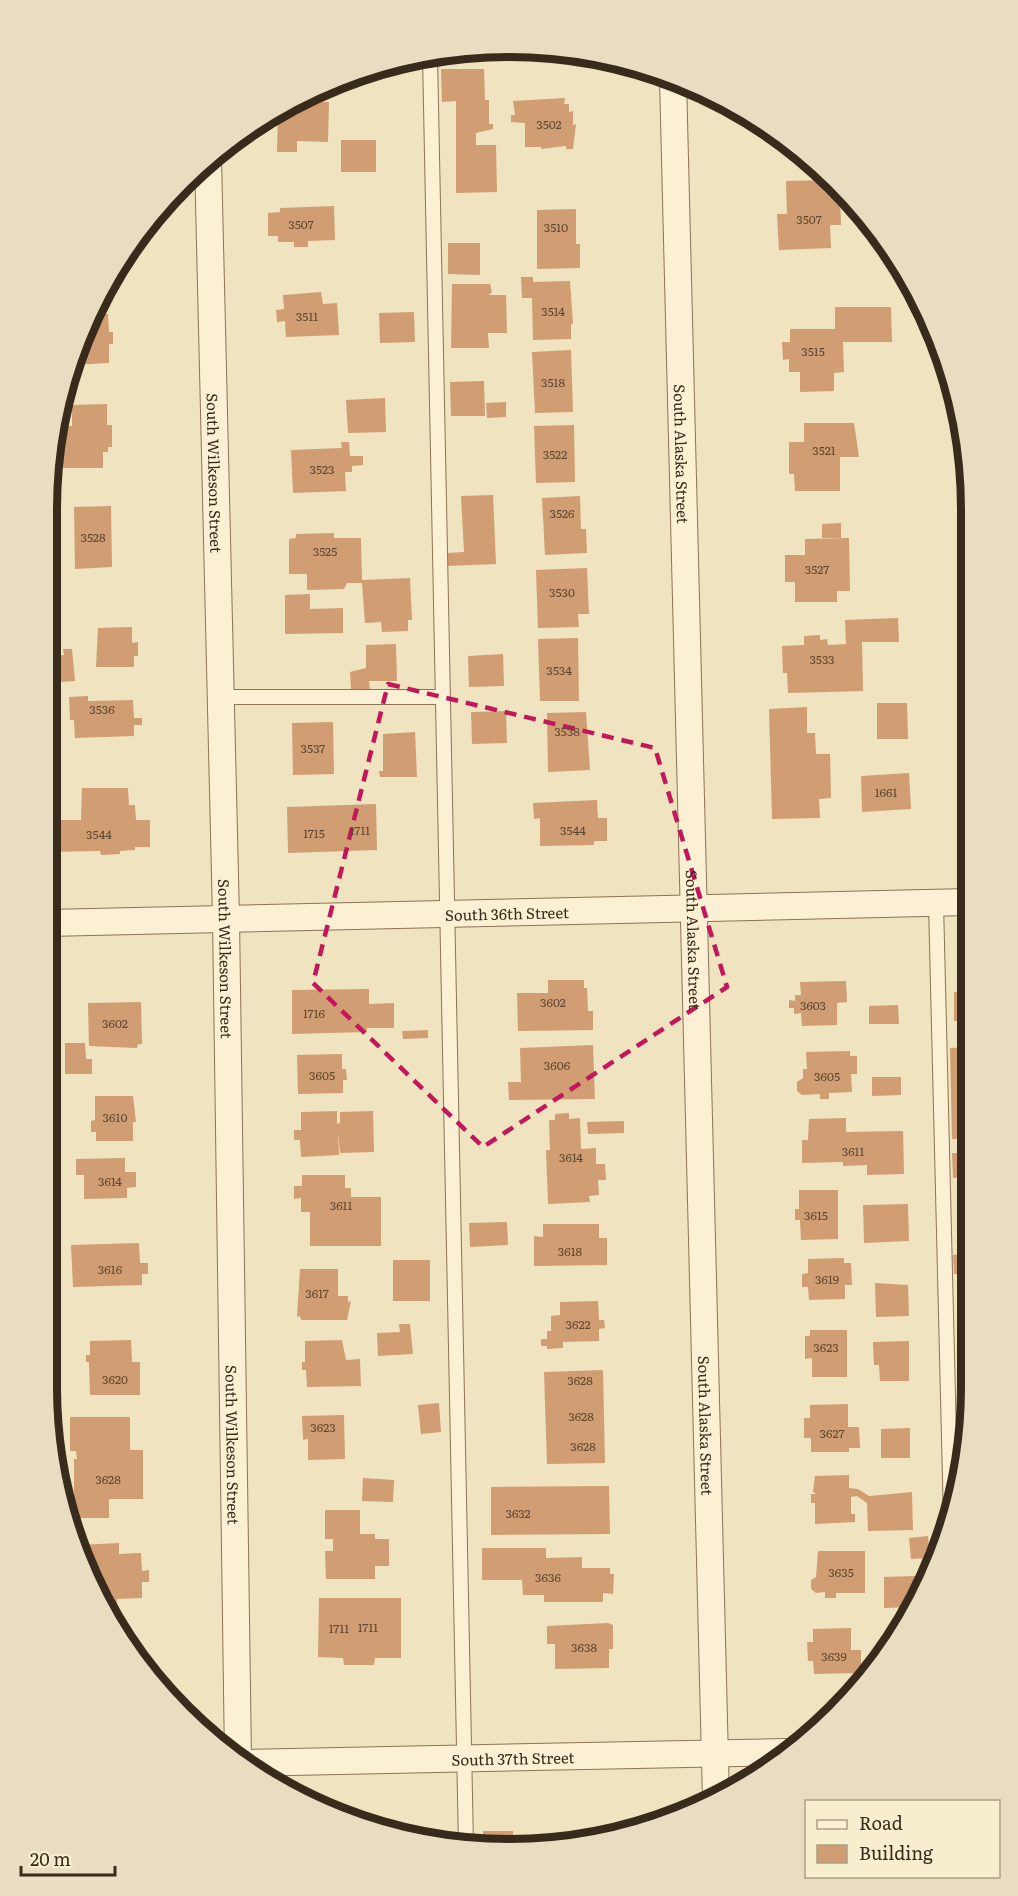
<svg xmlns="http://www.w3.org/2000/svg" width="1018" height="1896" viewBox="0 0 1018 1896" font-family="Literata,serif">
<rect width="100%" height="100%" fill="#f0e3bf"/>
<path fill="#d19d73" d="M441,69H484L485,100H489V124H493V129L476,133V145H496L497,192L456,193V101L442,102Z
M565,98L564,104H569V112L573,111V125L576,124L573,149H566V146L541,149V147H525V123L511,122V115H515L513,101Z
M304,102H329L328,142L297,141V152H277L278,108L296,106V103Z
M341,140H376V172H341Z
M782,140L793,147L782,148Z
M828,180L829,196L840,195L841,225H830L831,248L779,250L777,214H787L786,181Z
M334,206L335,240L308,241V247H294V242H278V236H268V213L280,212V208Z
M576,209V244H580V268L537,269V210Z
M448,243H480V275L448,274Z
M521,277H533V282L570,281L573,324H571V339L533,340L532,298H522Z
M452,284H490L492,292L489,295H506L507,333H488L489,348H451Z
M321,292L323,304L337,303L339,335L286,337L285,321L277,322L276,310L284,309L283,295Z
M835,307H891L892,342H843L844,372L834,373V391L800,392V372H789V359L783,360L782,342H790V329H835Z
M414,312L415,342L380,343L379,313Z
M91,314H108L109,332H113V344H109V363L72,365Z
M571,350L573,412L535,413L532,352Z
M484,381L485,416H451L450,382Z
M385,398L386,432L348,433L346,400Z
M506,402V417L487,418L486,403Z
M107,404V425H112V447H108V452H103V468H51L56,427L72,426V405Z
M804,423H854L859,457H840V491H795L794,474H789V442H804Z
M574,425L575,482L536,483L534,426Z
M341,442H349L350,456H363V465L352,466V472H345L346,491L293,493L291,450L342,448Z
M493,495L496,564L447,566V553L464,552L461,496Z
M580,496L581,529H586L587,553L545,555L542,498Z
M111,506L112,567L75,569L74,507Z
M841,523V538H822V524Z
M334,533V538H361L362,580L410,578L412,620H408V631L382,632L381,622L365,623L362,583H347L344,589L307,590V574H289V539L296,538V534Z
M849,538L850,591H837V602H795V582H785V555H805V539Z
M587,568L589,614H578L579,627L538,628L536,570Z
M963,574H968V626H962Z
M310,594V609L343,608V633L285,634V595Z
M898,618L899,642H862L863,691L788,693L787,673H783L782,646L804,645V636L820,635V640L827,639L828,645L846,644L845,620Z
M132,627V643L138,642V656H134V667H96L98,628Z
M578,638L579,701H540L538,639Z
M396,644L397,681H369L370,689H351L350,672L366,668V645Z
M63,649H72L75,681L47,683V656L64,655Z
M503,654L504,686L469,687L468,656Z
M88,696V701L133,700L134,718H142V725H134V736L75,738L74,720H70L69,697Z
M877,703H907L908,739H877Z
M807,707V733H815L816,754H830L831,798L819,799L820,818L772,819L769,709Z
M506,711L507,743L472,744L471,712Z
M586,712L590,770L548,772L547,713Z
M333,722L334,774L293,775L292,723Z
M415,732L417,777H380L379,771H383V734Z
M909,773L911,809L862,812L861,776Z
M82,788H128L129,805H135L136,820H150V847H135V850L120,851V854L101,855L100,851L47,852V807H57L58,820H81Z
M962,788H969V831H963Z
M597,800L598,818H607V841H594V845L540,846V818L534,819L533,803Z
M376,804L377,850L288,853L287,807Z
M548,980H584V988H587L588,1011H593V1030L518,1031L517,993H548Z
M846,981L847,1002L837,1003V1025L802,1026L801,1013L794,1014V1008H789V1000L795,1001V995H801L800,982Z
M369,989V1004L394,1003V1028H367V1032L292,1034V990Z
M969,991V1021H954V992Z
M141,1002L142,1044H138L137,1048L89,1046L88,1003Z
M898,1005L899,1024H869V1006Z
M47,1006L52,1074H47Z
M428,1030V1038L403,1039L402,1031Z
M65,1043H85L86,1059H92V1074H65Z
M593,1045L595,1099L509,1100L508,1082H521L520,1048Z
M969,1047L970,1138L952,1139L950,1048Z
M850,1051V1056H857V1074H851L852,1092L829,1093V1099H820V1094L802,1095L797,1091V1082L803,1078V1069H807L806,1052Z
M342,1054V1069H346L347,1080H343V1093L298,1094L297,1055Z
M872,1077H901V1095L872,1096Z
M95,1096H133L136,1122H133V1141H96V1132H91V1121L95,1120Z
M337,1111V1124L340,1123V1112L373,1111L374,1152L340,1153L338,1131L339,1155L301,1157L300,1140H294V1130H301V1112Z
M569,1113V1119L580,1118L581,1149L596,1148V1164H605L606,1180H598L599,1195L589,1196L590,1202L548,1204L546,1150H550L549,1120H555V1114Z
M846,1118V1132L903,1131L904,1174L867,1175V1165L843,1166V1162L802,1163V1140H808L809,1119Z
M624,1121V1133L588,1134L587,1122Z
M952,1153H970V1177L953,1178Z
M125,1158V1172H136V1187L127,1188V1198L84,1199V1175H76V1159Z
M302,1175H345V1188H351V1197H381V1246H310V1212H301V1198L294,1199V1186H302Z
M799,1190H838V1239L801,1240L800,1220H795V1209H799Z
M908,1204L909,1241L864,1243L863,1205Z
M507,1222L508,1245L470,1247L469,1223Z
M543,1224H599V1238H607V1265L534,1266V1236L543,1237Z
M139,1243L140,1263H148V1274H142V1285L73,1287L71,1245Z
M964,1254L965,1274H954L953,1255Z
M844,1258V1263H851L852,1285H845V1299L809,1300L808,1287H802V1274L808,1273V1259Z
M393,1260H430V1301H393Z
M300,1269H338V1296H348V1302L351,1301L347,1320H301L300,1316L297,1317Z
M875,1283L908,1285L909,1316L876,1317Z
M598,1301L599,1320H604L605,1328L599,1329V1341L563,1342V1348L547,1349V1346H541V1339H547V1331H551V1316L560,1315V1302Z
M399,1324H410L413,1354L378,1356L377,1333L400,1332Z
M810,1330H847V1377H812V1358L805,1359V1336H810Z
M131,1340L132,1362H140V1395H90L89,1362H86V1355H90V1341Z
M342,1340L346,1360L360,1359L361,1386L307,1387L306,1370H302V1362H305V1341Z
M909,1341V1381H880L879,1365H874L873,1342Z
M970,1351V1376H962V1352Z
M603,1370L605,1463L547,1464L544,1372Z
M965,1394H970L968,1430H965Z
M439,1403L441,1432L421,1434L418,1405Z
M848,1404V1427H859L860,1448H849V1452H811V1438H804V1418H810V1405Z
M344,1415L345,1459L308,1460V1439L303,1440L302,1416Z
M70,1417H130V1450H143V1499H109V1518H74V1459H77L76,1451H70Z
M910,1428V1458H881V1429Z
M849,1475V1488L858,1489L869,1496L912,1492L913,1530L868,1531L867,1503L857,1496L851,1497V1514H855V1522L815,1524V1503H811V1494H816L813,1492L815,1476Z
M363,1478L394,1480L393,1502L362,1501Z
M609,1486L610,1534L491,1535V1487Z
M325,1510H360V1534H375V1539H389V1566H375V1579H326L325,1551H333V1539H325Z
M928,1536L930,1558L911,1559L909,1538Z
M119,1543V1554L141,1553L142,1571L149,1570V1582H142V1598L117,1599L118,1624L79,1552V1545Z
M482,1548H546V1558L582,1557V1568H610V1574H614L613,1594L603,1593V1602H544V1595H523L522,1580H482Z
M818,1551H865V1593H836V1598H825V1592L816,1593L811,1589V1580L816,1577Z
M915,1576V1603L913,1607L884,1608V1577Z
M319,1598H401V1658H375L374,1665H344L343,1658L318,1657Z
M608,1623L613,1625V1649H609V1668L555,1669V1644H547V1626Z
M851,1628V1650H861V1673L814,1674L813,1661H808L807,1642H813V1629Z
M128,1643H135V1656Z
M483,1831H513V1847L483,1848Z"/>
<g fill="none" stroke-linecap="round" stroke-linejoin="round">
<g stroke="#8a7456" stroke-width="16">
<path id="service" d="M430,55L466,1846
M221,697H442
M936,903L951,1520"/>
</g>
<g stroke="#8a7456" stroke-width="28">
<g id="minor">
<path id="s1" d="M673,79L716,1800"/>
<path id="s2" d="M208,159L226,918L238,1759"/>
<path id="s3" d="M47,923L969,902"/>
<path id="s4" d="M243,1763L784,1752"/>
</g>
</g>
<use href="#service" stroke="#fbf0d3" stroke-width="14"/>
<use href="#minor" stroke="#fbf0d3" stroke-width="26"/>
</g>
<path fill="none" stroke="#c2185b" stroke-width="4.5" stroke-dasharray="12 8" stroke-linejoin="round" d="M388,684L655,748L727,987L483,1147L313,983Z"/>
<g text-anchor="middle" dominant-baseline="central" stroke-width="6" stroke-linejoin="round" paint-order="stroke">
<g font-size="12" fill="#5f4832">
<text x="549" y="124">3502</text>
<text x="809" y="219">3507</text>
<text x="301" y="224">3507</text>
<text x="556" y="227">3510</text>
<text x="553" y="311">3514</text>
<text x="307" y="316">3511</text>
<text x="813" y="351">3515</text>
<text x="553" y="382">3518</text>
<text x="824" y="450">3521</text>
<text x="555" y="454">3522</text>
<text x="322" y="469">3523</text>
<text x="562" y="513">3526</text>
<text x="93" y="537">3528</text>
<text x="325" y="551">3525</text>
<text x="817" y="569">3527</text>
<text x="562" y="592">3530</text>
<text x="822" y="659">3533</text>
<text x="559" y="670">3534</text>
<text x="102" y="709">3536</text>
<text x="567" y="731">3538</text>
<text x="313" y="748">3537</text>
<text x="886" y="792">1661</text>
<text x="360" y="830">1711</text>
<text x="573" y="830">3544</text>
<text x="314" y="833">1715</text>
<text x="99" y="834">3544</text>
<text x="553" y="1002">3602</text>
<text x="813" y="1005">3603</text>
<text x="314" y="1013">1716</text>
<text x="115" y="1023">3602</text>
<text x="557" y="1065">3606</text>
<text x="322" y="1075">3605</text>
<text x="827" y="1076">3605</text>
<text x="115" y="1117">3610</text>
<text x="853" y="1151">3611</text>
<text x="571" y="1157">3614</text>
<text x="110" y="1181">3614</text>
<text x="341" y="1205">3611</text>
<text x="816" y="1215">3615</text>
<text x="570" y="1251">3618</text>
<text x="110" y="1269">3616</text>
<text x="827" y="1279">3619</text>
<text x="317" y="1293">3617</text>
<text x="578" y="1324">3622</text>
<text x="826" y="1347">3623</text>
<text x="115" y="1379">3620</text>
<text x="580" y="1380">3628</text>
<text x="581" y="1416">3628</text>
<text x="323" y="1427">3623</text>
<text x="832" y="1433">3627</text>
<text x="583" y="1446">3628</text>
<text x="108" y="1479">3628</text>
<text x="518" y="1513">3632</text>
<text x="841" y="1572">3635</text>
<text x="548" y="1577">3636</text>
<text x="368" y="1627">1711</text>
<text x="339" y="1628">1711</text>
<text x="584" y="1647">3638</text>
<text x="834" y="1656">3639</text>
</g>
<g font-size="15" fill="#392b1c" stroke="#f7edcf">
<text stroke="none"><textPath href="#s1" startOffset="375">South Alaska Street</textPath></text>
<text stroke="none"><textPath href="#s2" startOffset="314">South Wilkeson Street</textPath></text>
<text stroke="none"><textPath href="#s3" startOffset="460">South 36th Street</textPath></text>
<text stroke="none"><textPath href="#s1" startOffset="861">South Alaska Street</textPath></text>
<text stroke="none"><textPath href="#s2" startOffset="800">South Wilkeson Street</textPath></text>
<text stroke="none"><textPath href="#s1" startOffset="1347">South Alaska Street</textPath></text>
<text stroke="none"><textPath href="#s2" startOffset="1286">South Wilkeson Street</textPath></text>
<text stroke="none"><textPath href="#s4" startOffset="270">South 37th Street</textPath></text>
</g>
</g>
<path d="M0 0H1018V1896H0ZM509 57H509A452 452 0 0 1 961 509V1387A452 452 0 0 1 509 1839H509A452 452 0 0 1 57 1387V509A452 452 0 0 1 509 57Z" fill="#e8ddc1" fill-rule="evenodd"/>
<path fill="none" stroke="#392b1c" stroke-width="8" d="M509 57H509A452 452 0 0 1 961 509V1387A452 452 0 0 1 509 1839H509A452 452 0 0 1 57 1387V509A452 452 0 0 1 509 57Z"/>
<rect x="805" y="1800" width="195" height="78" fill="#f7edcf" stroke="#ab9f87" stroke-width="1.5"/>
<rect x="817" y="1820" width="30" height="9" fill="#fbf0d3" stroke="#ab9f87" stroke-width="1.5"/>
<text x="859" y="1830" font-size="18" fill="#392b1c">Road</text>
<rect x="817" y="1845" width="30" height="18" fill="#d19d73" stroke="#ab9f87" stroke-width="1.5"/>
<text x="859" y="1860" font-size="18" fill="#392b1c">Building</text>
<path d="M21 1866v9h94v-9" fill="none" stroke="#392b1c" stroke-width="3"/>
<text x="30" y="1866" font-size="18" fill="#392b1c" stroke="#f7edcf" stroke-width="4.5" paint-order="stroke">20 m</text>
</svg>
